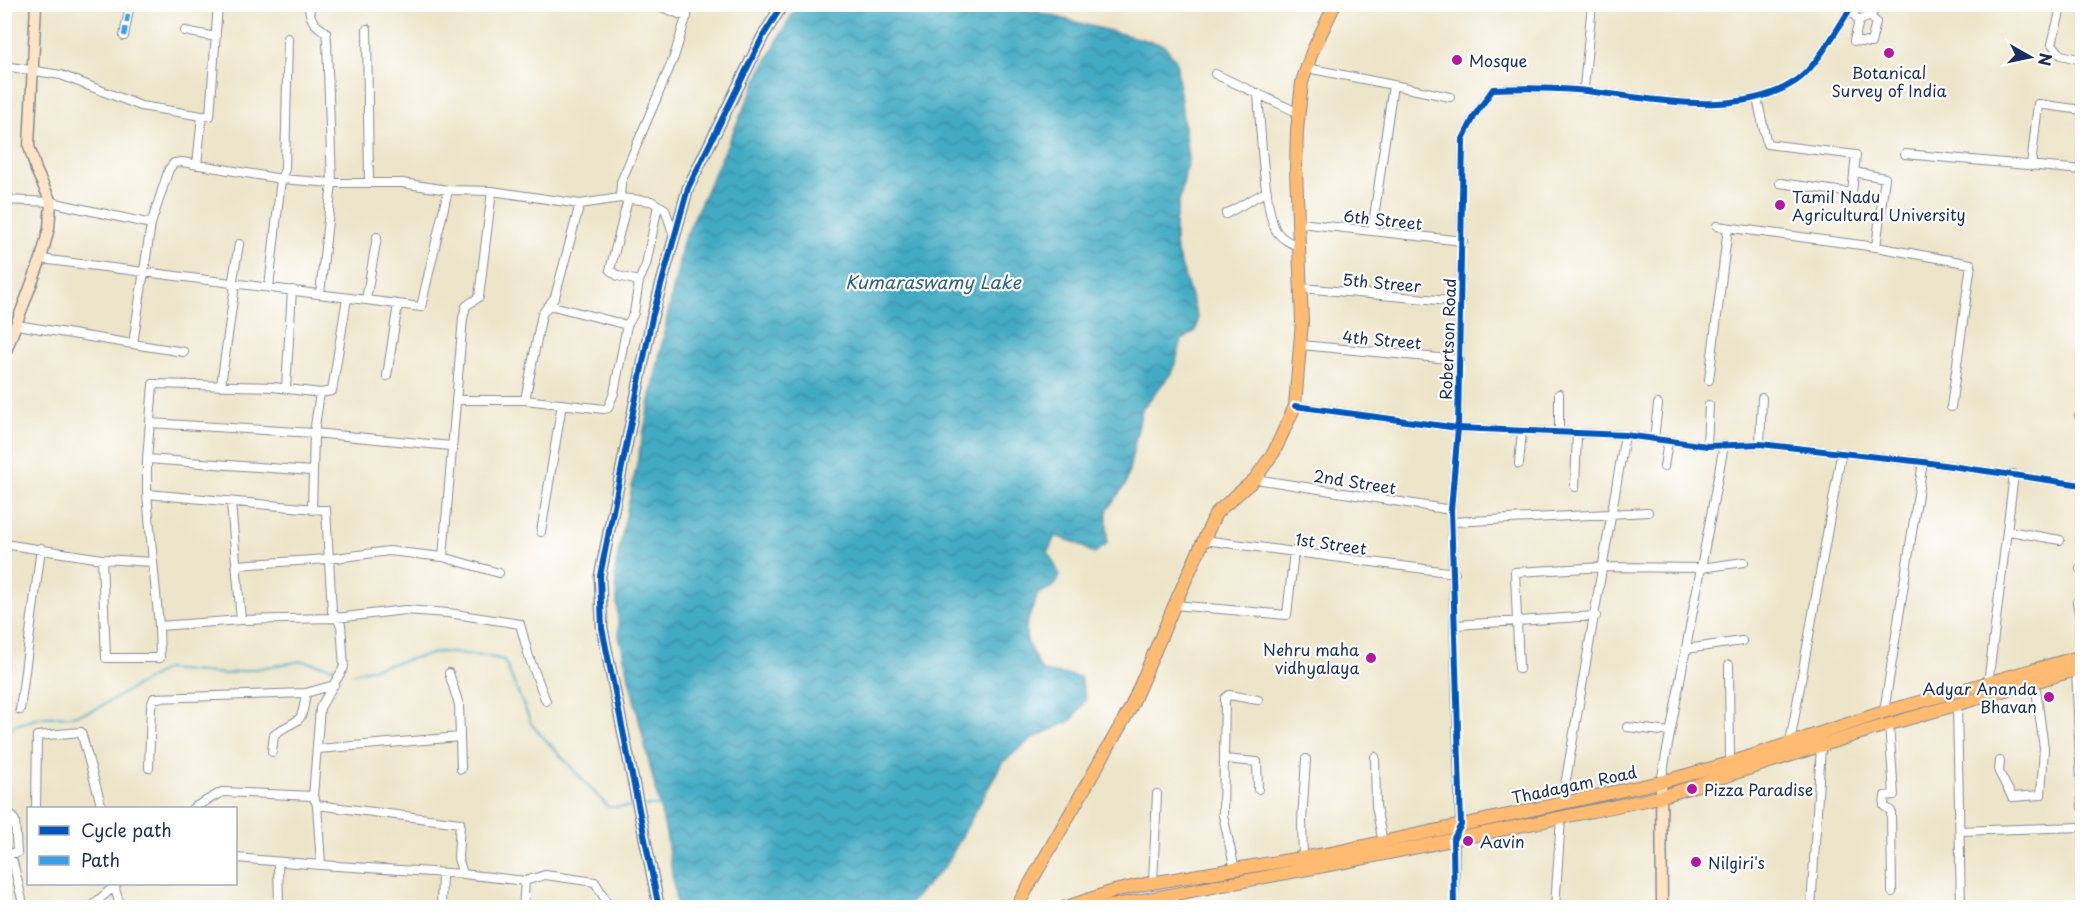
<svg xmlns="http://www.w3.org/2000/svg" width="2087" height="912" viewBox="0 0 2087 912" font-family="'Playpen Sans',sans-serif">
<defs>
<pattern id="water-waves" width="16" height="10" patternUnits="userSpaceOnUse" patternTransform="scale(1.5)"><rect width="16" height="10" fill="#43abc3"/><path d="M0 5q4-4 8 0t8 0" fill="none" stroke="#378ca2"/></pattern>
</defs>
<rect width="100%" height="100%" fill="#fff"/>
<filter id="ink" filterUnits="userSpaceOnUse"><feTurbulence type="fractalNoise" baseFrequency=".0167" numOctaves="2"/><feDisplacementMap in="SourceGraphic" scale="12" xChannelSelector="R" yChannelSelector="G"/><feConvolveMatrix kernelMatrix="1 2 1 2 8 2 1 2 1" color-interpolation-filters="sRGB"/></filter>
<filter id="wash" filterUnits="userSpaceOnUse"><feTurbulence type="fractalNoise" baseFrequency=".008" numOctaves="4" result="noise"/><feDisplacementMap in="SourceGraphic" scale="24" xChannelSelector="R" yChannelSelector="G"/><feGaussianBlur stdDeviation="1.35" result="paint"/><feColorMatrix in="noise" values="0 0 0 0 0 0 0 0 0 0 0 0 0 0 0 0 0 1.4 0 .05"/><feComposite in="paint" operator="in"/></filter>
<g filter="url(#wash)">
<rect width="100%" height="100%" fill="#ede5c9"/>
<path fill="url(#water-waves)" stroke="#2f6d90" stroke-width="1.5" d="M797,5H1010L1164,45L1176,60L1188,160L1175,222V246L1198,319L1196,331L1182,340L1173,371L1142,409L1126,484L1107,510V543L1094,554L1077,543L1055,536L1048,552L1060,575L1054,586L1038,594C1022,635 1020,631 1042,671L1080,677L1086,699L1072,720L1030,740L1002,763L946,865L906,907H677L666,833L619,636L615,569L683,242L760,73Z"/>
<g fill="none" stroke-linecap="round" stroke-linejoin="round">
<path stroke="#43abc3" stroke-width="2" d="M353,673L440,652L485,656L504,660L532,725L608,807H632
M4,734L15,725L44,717L72,716L94,710L166,669L225,674L302,661L340,669
M646,806H661"/>
</g>
</g>
<g filter="url(#ink)">
<g fill="none" stroke-linecap="round" stroke-linejoin="round">
<g stroke="#848a94" stroke-width="10">
<path id="street" d="M309,4C309,19 314,25 326,32L327,41L332,183L320,294
M654,4L687,17
M2062,4L2052,44L2061,55L2082,60
M2068,4L2082,6
M1850,10L1859,21L1854,41L1871,43L1876,22L1870,16
M1859,21L1870,16L1879,4
M367,29L369,183
M185,31L216,37
M124,36L130,4
M4,66L61,75L141,106L202,116L197,165
M1307,68L1393,85L1372,231
M1215,74L1299,113
M1393,85L1450,97
M1578,90L1584,87L1592,4
M1258,93C1260,119 1264,215 1277,232C1283,240 1291,243 1300,247
M1757,98L1767,144L1856,155L1852,193L1780,183
M202,116H210L218,4
M1905,154L2082,170
M2031,166L2038,104L2082,110
M1854,172L1885,178L1876,247
M620,198L621,182L674,57L690,4
M628,199L610,270L618,276L639,281
M4,200L51,202L151,224L169,169L174,163L182,162L281,179L332,183H402L448,190L492,191L580,204L620,198L651,201L665,209L674,236
M1226,214L1267,191
M1299,223L1463,241
M1717,226L1876,247L1971,264L1951,407
M41,259L421,307L448,190
M232,285L239,244
M269,287L281,179L285,169L288,38
M1301,288L1461,302
M366,300L377,237
M17,325L133,344L151,224
M627,326L634,313L639,281L646,265L658,205
M133,344L184,352
M1301,345L1460,360
M387,376L398,304
M1709,380L1728,228
M221,385L235,285
M286,388L292,290
M456,400H525L542,314L555,297L580,204
M525,400L604,409L608,408L614,393L627,325L549,305
M1295,406L1458,428L1625,435L1707,446L1760,444L1923,462L2082,485
M2079,416L2082,417
M150,423L314,433L451,446
M1559,432V394
M1654,439L1658,404
M1760,444L1762,398
M1707,446L1709,405
M147,459L153,384L273,387L320,393
M1519,464L1522,431
M1664,467L1668,441
M1255,479L1451,510
M1575,487L1577,433
M147,494L326,510L332,611L341,625L344,667L320,708L313,796L317,805
M231,503L241,620
M312,510L314,433L320,393L332,391L347,298
M1452,522L1648,512
M2009,531L2060,540
M541,532L562,404
M1204,540L1455,573
M4,544L102,559L153,562L159,626L241,620L336,618L405,610L448,613L520,624L529,657L546,701
M443,557L463,318L466,306L479,297L492,191
M102,559L106,658H160L159,626
M153,562L147,494V459L312,471
M236,565L328,559L389,551L443,557L499,573
M2080,569H2082
M2082,601L2077,602L2082,629
M1174,605L1287,615L1294,551
M1456,625L1596,616
M1686,649L1742,641
M1729,665L1730,763
M2076,667L2082,807
M1519,669L1515,572L1604,567L1701,568L1744,562
M449,673L459,705L461,769
M1988,684L2014,474
M1957,706L1961,908
M20,710L41,548
M1884,712L1923,462
M1889,724L1894,795L1885,796L1884,806L1891,811L1892,892
M1627,727L1670,732
M1790,743L1841,455
M318,749L460,737
M272,752L274,735C298,715 301,731 306,693
M1375,757L1376,806L1383,843
M1224,759L1257,762L1258,789
M2000,761L1999,772L2012,797L2041,795L2044,748L2035,682
M149,768L151,706L154,698L306,693L334,685
M1661,782L1724,445
M1562,803L1625,435
M36,808L37,736L81,732L102,808
M193,808L222,792L313,796
M4,813L12,816L15,821L17,853H4
M1460,827L1451,510L1458,428L1463,139L1475,115L1493,89C1521,88 1548,88 1576,90C1643,96 1736,121 1796,81C1815,69 1840,25 1853,4
M1960,831L2082,827
M4,857L13,862L24,908
M236,858L321,865L317,805L460,823L458,858L463,874L525,881L545,875L595,882L605,899V908
M1303,858L1302,821L1306,759
M278,862L279,908
M321,865L463,874
M1235,870L1223,815L1225,698L1229,695L1258,700
M1153,882L1157,794
M114,886L121,908
M1173,893V908
M89,908L117,884
M364,908L365,906
M441,908L442,873
M523,908L525,881
M1454,908L1455,837
M1555,908L1561,817
M1811,908L1821,747"/>
</g>
<g stroke="#848a94" stroke-width="13">
<path id="secondary" d="M4,356L41,259L49,228L51,202L36,170L29,146L36,4
M1661,782L1662,908
M659,908L602,628L600,576L652,318L688,188L763,36L783,4"/>
</g>
<g stroke="#848a94" stroke-width="14">
<path id="primary" d="M1016,908L1130,709L1177,599L1216,513L1255,479L1274,452L1295,406L1302,322L1296,169L1297,130L1302,82L1312,52L1335,4
M1064,908L1114,891L1145,884L1331,853L1661,782L1730,763L1884,712L2082,656
M1101,908L1345,862L1660,797L1873,729L2082,668"/>
</g>
<use href="#street" stroke="#fff" stroke-width="8"/>
<use href="#secondary" stroke="#ffe4c6" stroke-width="10"/>
<use href="#primary" stroke="#febb71" stroke-width="12"/>
<path stroke="#3b9de6" stroke-width="4.5" stroke-dasharray="9 4.5" stroke-linecap="butt" d="M124,36L130,4"/>
<g stroke="#fff" stroke-width="10">
<path id="cycleway" d="M1295,406L1458,428L1625,435L1707,446L1760,444L1923,462L2082,485
M659,908L602,628L600,576L652,318L688,188L763,36L783,4
M1454,908L1453,840L1461,825L1451,510L1458,428L1463,139L1475,115L1493,89C1521,88 1548,88 1576,90C1643,96 1736,121 1796,81C1815,69 1840,25 1853,4"/>
</g>
<use href="#cycleway" stroke="#0057b8" stroke-width="6"/>
</g>
</g>
<g fill="#b5179e" stroke="#fff" stroke-width="2">
<circle cx="1889" cy="53" r="6"/>
<circle cx="1457" cy="60" r="6"/>
<circle cx="1780" cy="205" r="6"/>
<circle cx="1371" cy="658" r="6"/>
<circle cx="2049" cy="697" r="6"/>
<circle cx="1692" cy="789" r="6"/>
<circle cx="1468" cy="841" r="6"/>
<circle cx="1696" cy="862" r="6"/>
</g>
<g text-anchor="middle" dominant-baseline="central" stroke-width="4.5" stroke-linejoin="round" paint-order="stroke">
<g font-size="16" fill="#1b2f5e" stroke="#fff" text-anchor="start">
<text x="1469" y="60">Mosque</text>
<text x="1889" y="72" text-anchor="middle">Botanical<tspan x="1889" dy="18">Survey of India</tspan></text>
<text x="1792" y="196">Tamil Nadu<tspan x="1792" dy="18">Agricultural University</tspan></text>
<text x="1359" y="649" text-anchor="end">Nehru maha<tspan x="1359" dy="18">vidhyalaya</tspan></text>
<text x="2037" y="688" text-anchor="end">Adyar Ananda<tspan x="2037" dy="18">Bhavan</tspan></text>
<text x="1704" y="789">Pizza Paradise</text>
<text x="1480" y="841">Aavin</text>
<text x="1708" y="862">Nilgiri's</text>
</g>
<g font-size="16" fill="#1b2f5e" stroke="#fff">
<text transform="translate(1383 219) rotate(6)">6th Street</text>
<text transform="translate(1382 282) rotate(5)">5th Streer</text>
<text transform="translate(1382 339) rotate(5)">4th Street</text>
<text transform="translate(1447 339) rotate(-88)">Robertson Road</text>
<text transform="translate(1355 481) rotate(9)">2nd Street</text>
<text transform="translate(1331 543) rotate(8)">1st Street</text>
<text transform="translate(1574 784) rotate(-12)">Thadagam Road</text>
</g>
<g font-size="18" font-style="italic" fill="#2b6186" stroke="#fff">
<text x="933" y="281">Kumaraswamy Lake</text>
</g>
</g>
<rect width="2087" height="912" fill="none" stroke="#fff" stroke-width="24"/>
<rect x="27" y="807" width="210" height="78" fill="#ffffff" stroke="#a4acbf" stroke-width="1.5"/>
<rect x="39" y="826" width="30" height="9" fill="#0057b8" stroke="#a4acbf" stroke-width="1.5"/>
<text x="81" y="837" font-size="18" fill="#1b2f5e">Cycle path</text>
<rect x="39" y="856" width="30" height="9" fill="#3b9de6" stroke="#a4acbf" stroke-width="1.5"/>
<text x="81" y="867" font-size="18" fill="#1b2f5e">Path</text>
<g transform="translate(2030 57) rotate(99)" stroke="#ffffff" stroke-width="4.5" paint-order="stroke">
<path d="M0-4.5L10 22L0 15L-10 22Z" fill="#1b2f5e"/>
<text y="-9" font-size="16" font-weight="bold" text-anchor="middle" fill="#1b2f5e">N</text>
</g>
</svg>
